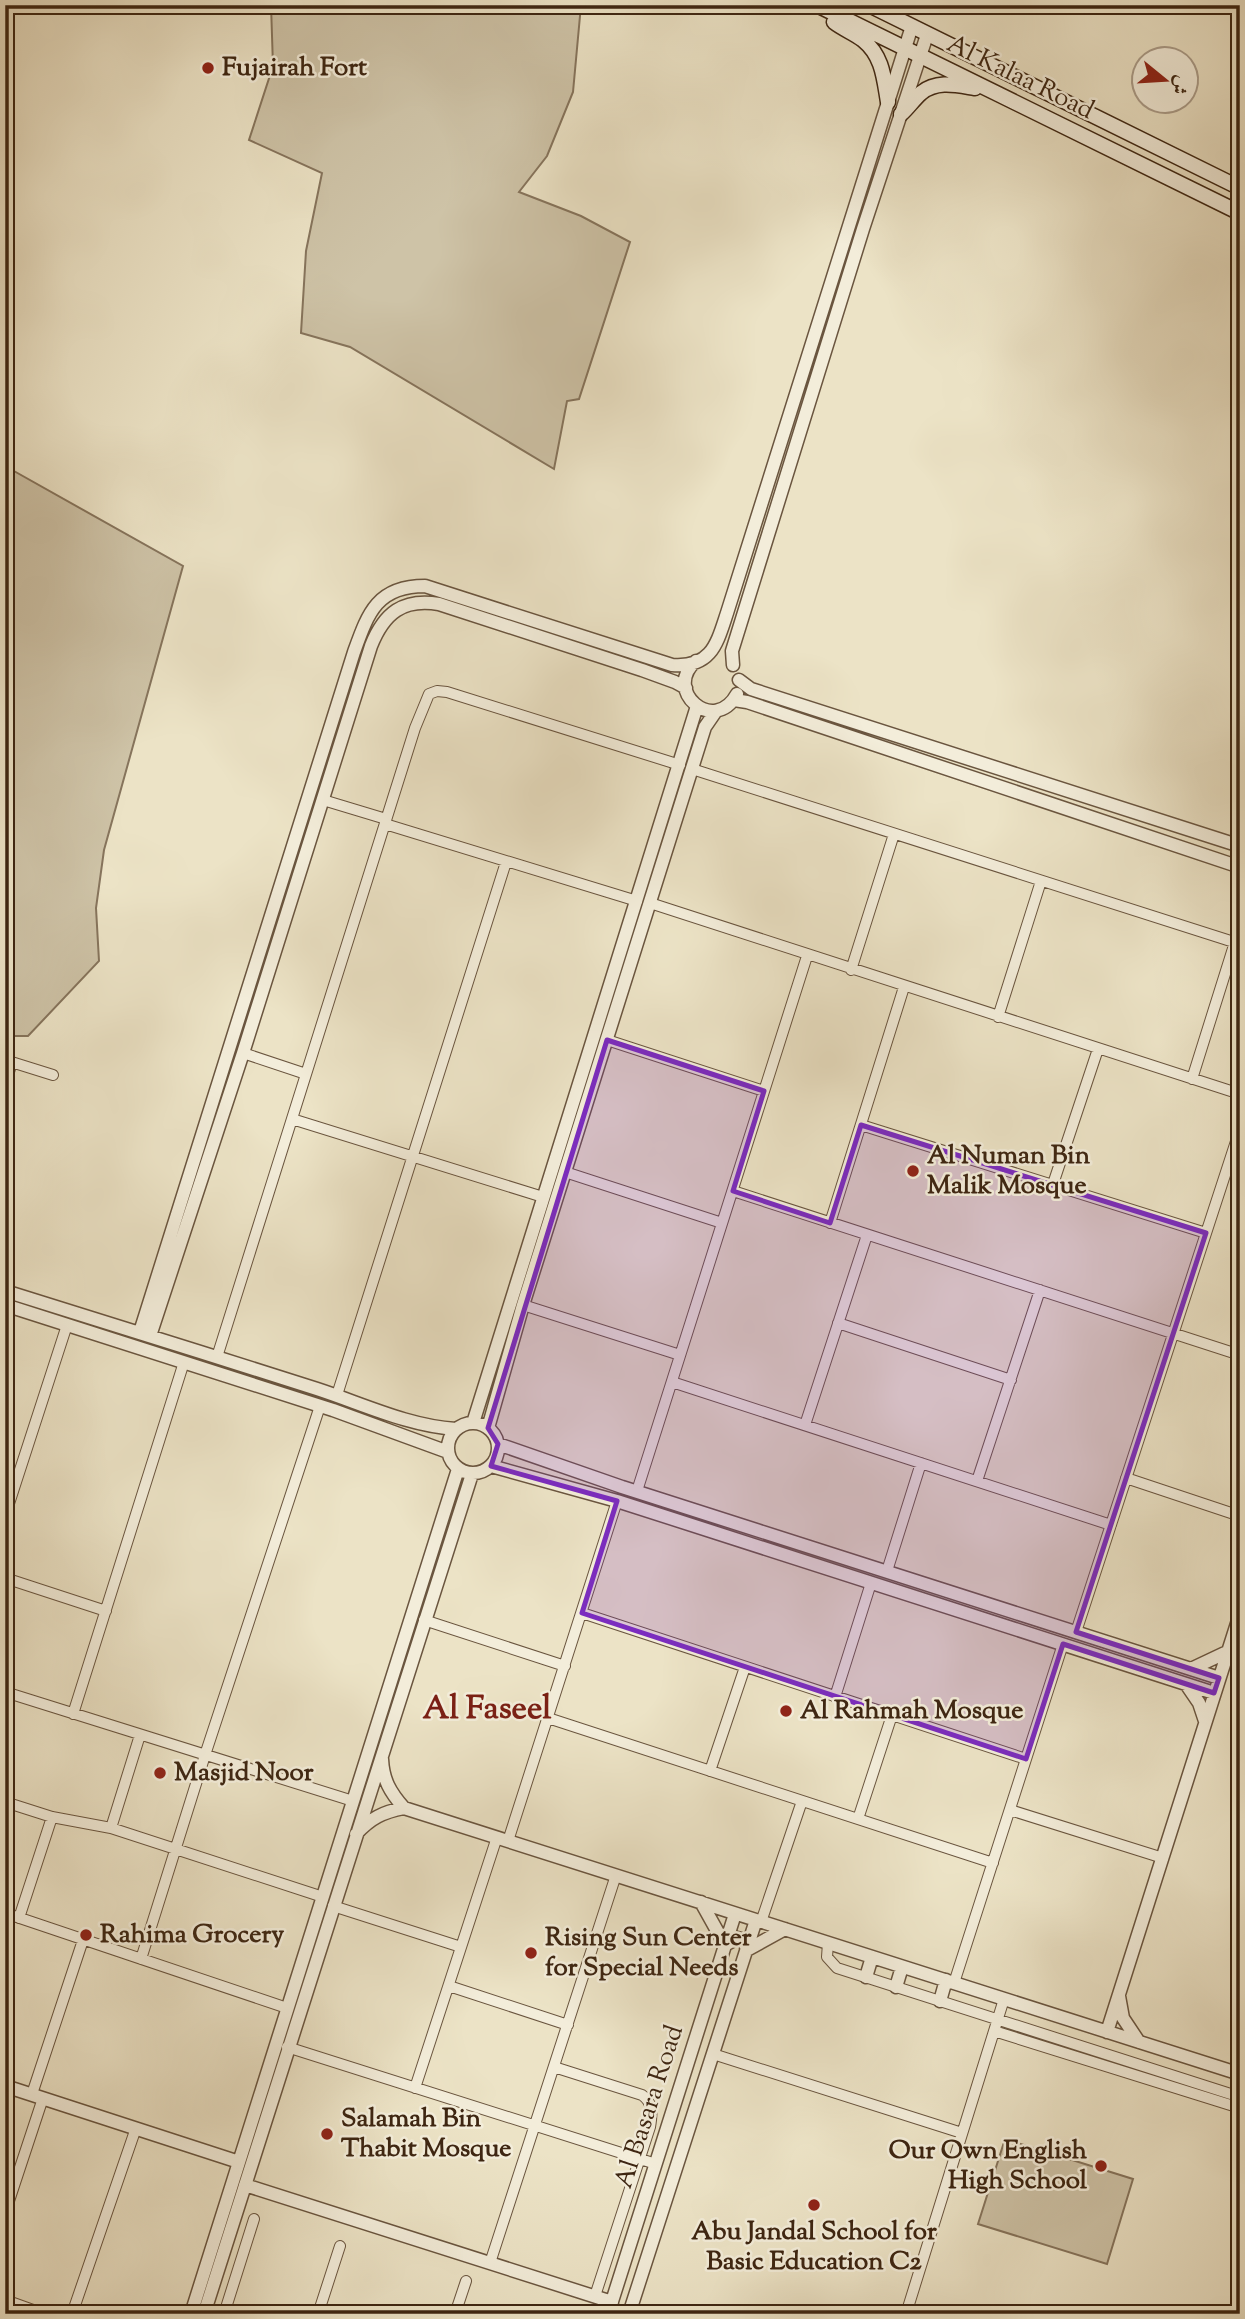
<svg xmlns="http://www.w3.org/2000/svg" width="1245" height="2319" viewBox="0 0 1245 2319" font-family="'Sorts Mill Goudy',Amiri,serif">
<rect width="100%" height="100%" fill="#ece3c6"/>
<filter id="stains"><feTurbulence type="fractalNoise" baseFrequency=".00286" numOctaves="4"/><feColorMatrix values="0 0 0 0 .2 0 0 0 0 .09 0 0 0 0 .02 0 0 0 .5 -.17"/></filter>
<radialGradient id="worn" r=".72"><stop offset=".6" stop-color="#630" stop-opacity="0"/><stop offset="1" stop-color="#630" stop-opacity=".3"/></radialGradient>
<path fill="#cec3a7" stroke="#86745c" stroke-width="2" d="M271,5H581L573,92L547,156L519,192L581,216L630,242L579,399L567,401L554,469L350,347L301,333L306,251L322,173L249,140L273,66Z
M5,466L183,566L104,850L96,908L99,961L28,1036H5Z
M1005,2139L1133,2179L1107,2264L978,2224Z"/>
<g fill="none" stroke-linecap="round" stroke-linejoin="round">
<g stroke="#6a553f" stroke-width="12">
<path id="minor" d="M692,769L1240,944
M323,800L386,819
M385,824L637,901
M650,903L1240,1094
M851,970L894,834
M998,1017L1041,881
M607,1040L764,1091
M243,1053L306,1074
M5,1060L53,1075
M1192,1079L1235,942
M5,1085L12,1062
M292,1119L543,1197
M861,1125L1206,1233
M565,1172L722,1223
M1053,1184L1098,1049
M733,1191L1240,1355
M830,1223L904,987
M523,1305L680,1355
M838,1323L1011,1380
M217,1357L415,728L429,694L437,691L447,692L680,765
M672,1382L1111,1525
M337,1395L506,862
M805,1425L867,1235
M1126,1478L1240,1516
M977,1481L1040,1290
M637,1491L807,956
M5,1516L67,1325
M887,1571L921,1463
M5,1578L106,1611
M582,1613L1026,1759
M424,1620L565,1666
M1076,1632L1240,1129
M5,1692L353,1801
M835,1697L871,1583
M73,1714L184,1362
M548,1718L993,1863
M710,1771L745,1667
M5,1802L52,1817L111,1828L323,1897
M1010,1810L1163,1858
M858,1819L892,1715
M111,1828L140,1735
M508,1841L617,1501
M333,1906L461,1947
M5,1913L287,2008
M19,1918L52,1817
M761,1922L802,1801
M828,1943L827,1957L837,1968L1240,2097
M141,1959L205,1755L320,1406
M954,1983L1063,1644
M449,1986L568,2025
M994,2031L1240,2108
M287,2047L656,2164
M713,2054L962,2133
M554,2067L642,2095C654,2103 652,2115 650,2127L595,2296
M415,2088L497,1837
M32,2094L83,1940
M5,2213L43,2098
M490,2263L616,1875
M5,2300L44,2314
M72,2314L136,2128
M224,2314L254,2219
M318,2314L340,2246
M455,2314L466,2281
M906,2314L1004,1999"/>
</g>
<g stroke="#6a553f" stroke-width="15">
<path id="tertiary" d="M696,661C662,690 714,736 737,694
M733,665L732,651L863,229L927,35
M739,680L751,689L1240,846
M734,700L747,702L1240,867
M5,1291C110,1323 213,1356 317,1389C363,1404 408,1426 456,1429
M5,1305L333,1410L448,1452
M140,1332L354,652C368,613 377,586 425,586L672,665C712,668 717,643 727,613L912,26
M150,1336L243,1053L371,646C384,613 403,598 439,604L642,670L675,682L686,688
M448 1448a25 25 0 1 1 50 0a25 25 0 1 1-50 0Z
M473,1423L697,706
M488,1428L523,1305L705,727L716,711
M498,1444L622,1487L1219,1678
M491,1466L617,1501L1214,1693
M1191,1669L1227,1652
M1186,1684L1199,1703L1205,1721
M382,1759C383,1780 390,1792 404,1808
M356,1834C371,1818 383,1812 404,1808L1240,2074
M701,1902L725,1945L738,1938L744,1940L747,1950L785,1929
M866,1977L872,1957
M896,1987L902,1967
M1119,1996L1123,2018L1139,2042
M940,2001L946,1980
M1107,2032L1240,1614
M5,2086L239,2162
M245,2185L612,2302
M191,2314L458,1469
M204,2314L472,1474
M608,2314L735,1914
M629,2314L756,1920"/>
</g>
<g stroke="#3e2612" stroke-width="17">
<path id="secondary" d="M817,5L1240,213
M869,5L1240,188
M834,22C843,29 854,33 863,40C883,56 884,79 888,102
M901,114C908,108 913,100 921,93C937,80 956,85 975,88"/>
</g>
<use href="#minor" stroke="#f3edda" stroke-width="10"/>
<use href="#tertiary" stroke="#f3edda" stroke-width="12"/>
<use href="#secondary" stroke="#f3edda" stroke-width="14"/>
</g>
<path fill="#7b2cbf" fill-opacity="0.2" stroke="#7b2cbf" stroke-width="5" stroke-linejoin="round" d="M607,1040L764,1091L733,1191L830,1223L861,1125L1206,1233L1076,1632L1219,1678L1214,1693L1063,1644L1026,1759L582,1613L617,1501L491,1466L498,1444L488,1428Z"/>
<g fill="#8f2418" stroke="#f3edda" stroke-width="2.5">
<circle cx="208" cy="68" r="7"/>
<circle cx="913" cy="1171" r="7"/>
<circle cx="786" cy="1711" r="7"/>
<circle cx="160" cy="1773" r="7"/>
<circle cx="86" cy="1935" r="7"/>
<circle cx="531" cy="1953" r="7"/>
<circle cx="327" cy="2134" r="7"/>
<circle cx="1101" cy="2166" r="7"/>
<circle cx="814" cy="2205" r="7"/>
</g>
<g text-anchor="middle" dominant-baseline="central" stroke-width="5" stroke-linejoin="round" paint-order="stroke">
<g font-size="26" font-weight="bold" fill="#3e2612" stroke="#f3edda" text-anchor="start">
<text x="222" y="68">Fujairah Fort</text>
<text x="927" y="1156">Al Numan Bin<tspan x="927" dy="30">Malik Mosque</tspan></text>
<text x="800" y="1711">Al Rahmah Mosque</text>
<text x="174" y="1773">Masjid Noor</text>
<text x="100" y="1935">Rahima Grocery</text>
<text x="545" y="1938">Rising Sun Center<tspan x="545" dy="30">for Special Needs</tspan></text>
<text x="341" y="2119">Salamah Bin<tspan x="341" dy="30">Thabit Mosque</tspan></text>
<text x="1087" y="2151" text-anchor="end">Our Own English<tspan x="1087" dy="30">High School</tspan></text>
<text x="814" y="2232" text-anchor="middle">Abu Jandal School for<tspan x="814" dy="30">Basic Education C2</tspan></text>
</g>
<g font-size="26" fill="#3e2612" stroke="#f3edda">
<text transform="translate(1020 78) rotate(26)">Al Kalaa Road</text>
<text transform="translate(650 2107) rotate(-72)">Al Basara Road</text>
</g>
<g font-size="33" font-weight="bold" fill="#7a1f14" stroke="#f3edda">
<text x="487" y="1710">Al Faseel</text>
</g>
</g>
<rect width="1245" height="2319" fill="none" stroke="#ece3c6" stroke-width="28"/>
<rect x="7" y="7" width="1231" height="2305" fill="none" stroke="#3e2612" stroke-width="3.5"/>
<rect x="14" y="14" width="1217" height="2291" fill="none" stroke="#3e2612" stroke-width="2"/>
<g transform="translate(1165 80) rotate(108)"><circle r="33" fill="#f3edda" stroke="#ab9d8a" stroke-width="2"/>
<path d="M0-5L12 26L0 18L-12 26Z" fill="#8f2418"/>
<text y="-10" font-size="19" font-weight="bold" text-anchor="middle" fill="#3e2612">ش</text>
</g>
<rect width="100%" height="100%" filter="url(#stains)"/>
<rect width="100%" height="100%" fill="url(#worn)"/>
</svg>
